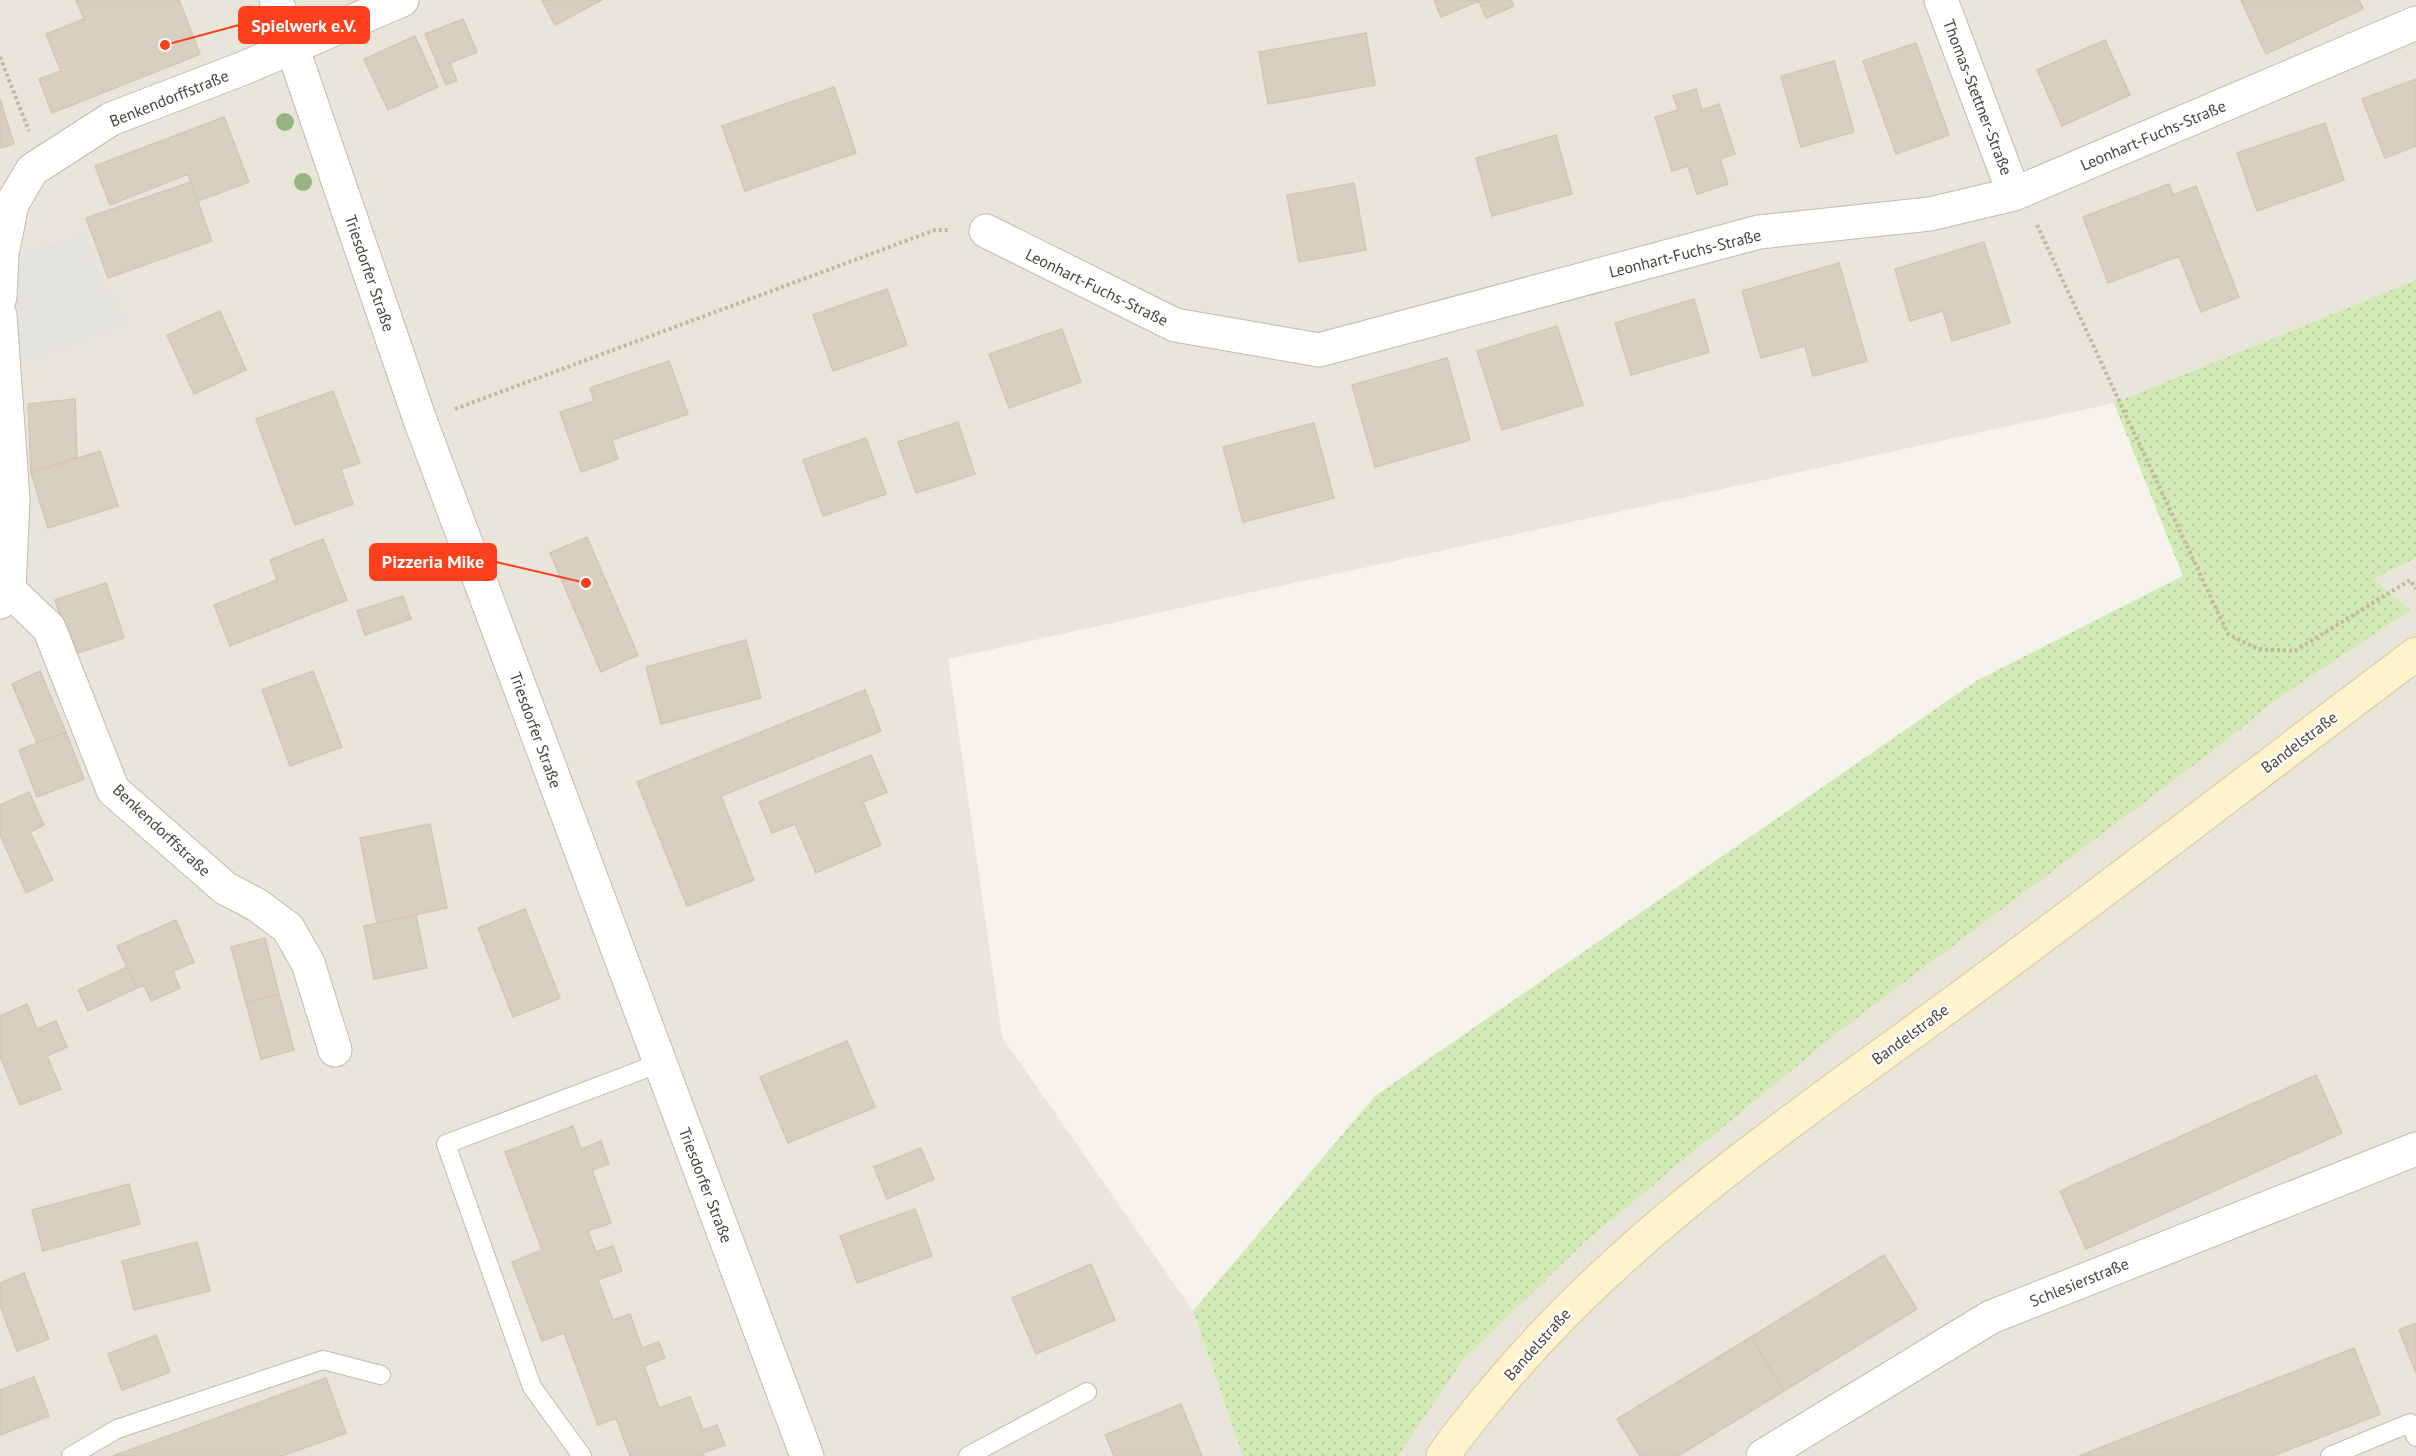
<svg xmlns="http://www.w3.org/2000/svg" width="2416" height="1456" viewBox="0 0 2416 1456" font-family="'PT Sans',sans-serif">
<defs>
<pattern id="grass-dots" width="8" height="8" patternUnits="userSpaceOnUse" patternTransform="scale(1.5)"><rect width="8" height="8" fill="#d2eab5"/><path d="M2 2h.1M6 6h.1" fill="none" stroke="#b6ca9c" stroke-width="1.8" stroke-linecap="round"/></pattern>
</defs>
<rect width="100%" height="100%" fill="#f6f3ec"/>
<path fill="#eae5da" d="M0,0H2416V280L2114,403L948,659L1002,1037L1193,1311L1243,1456H0V148L14,144L0,99Z
M2416,558V1456H1398L1464,1359L1586,1241L1838,1032L2226,741L2278,698L2410,610L2373,579Z"/>
<path fill="url(#grass-dots)" d="M2416,280V558L2373,579L2410,610L2278,698L2226,741L1838,1032L1586,1241L1464,1359L1398,1456H1243L1193,1311L1375,1096L1976,681L2183,576L2114,403Z"/>
<path fill="#e5e3e0" d="M85,234L99,278L129,324L19,362L17,255Z"/>
<path fill="#d8cfc1" stroke="#d3c7b4" stroke-width="1.5" d="M76,0H179L200,54L52,113L39,79L61,71L46,34L84,19Z
M542,0H602L555,25Z
M1434,0H1511L1514,6L1486,18L1479,1L1441,17Z
M2241,0H2359L2363,9L2266,54Z
M463,19L477,52L450,63L457,80L446,85L425,34Z
M1366,33L1375,85L1268,104L1259,52Z
M415,36L438,87L388,110L364,59Z
M2105,40L2130,95L2062,126L2037,70Z
M1916,43L1949,135L1896,154L1863,61Z
M1834,61L1854,132L1801,147L1781,76Z
M2416,79V146L2385,158L2362,99Z
M834,87L856,153L745,191L722,126Z
M1696,89L1702,110L1719,104L1735,154L1720,159L1728,184L1697,194L1688,166L1672,171L1655,117L1678,110L1673,96Z
M0,99L14,144L0,148Z
M224,117L249,182L198,201L188,174L110,205L95,166Z
M2325,123L2344,180L2257,211L2237,153Z
M1556,135L1572,194L1492,216L1476,158Z
M191,182L212,241L108,278L86,218Z
M1354,183L1366,250L1299,262L1287,195Z
M2169,184L2173,195L2196,186L2239,297L2201,312L2179,256L2108,283L2083,217Z
M1984,242L2010,323L1952,341L1943,311L1910,321L1895,269Z
M1839,263L1867,361L1813,376L1805,346L1761,358L1742,291Z
M887,289L907,345L833,371L813,315Z
M1694,299L1709,352L1631,375L1615,323Z
M220,311L246,370L194,394L167,335Z
M1557,326L1583,405L1502,430L1477,351Z
M1062,329L1081,382L1009,408L989,354Z
M1447,358L1470,440L1375,467L1352,385Z
M669,361L688,414L612,440L618,459L581,472L560,412L594,401L590,388Z
M333,391L360,463L341,469L353,504L295,525L256,419Z
M75,399L77,457L31,473L28,404Z
M958,422L975,474L916,493L898,442Z
M1314,423L1334,498L1243,522L1223,447Z
M866,438L886,494L823,516L803,460Z
M100,451L118,506L48,528L31,473Z
M587,537L638,655L601,672L550,553Z
M323,539L347,600L230,646L214,605L277,580L270,560Z
M106,583L124,638L72,655L55,600Z
M403,596L411,619L365,635L357,611Z
M746,640L761,698L661,724L646,667Z
M40,671L66,732L37,743L12,684Z
M313,671L342,747L290,766L262,690Z
M865,690L881,731L721,796L754,880L687,906L637,782Z
M66,732L84,779L37,797L19,750Z
M871,755L887,792L863,802L881,845L816,873L795,824L772,833L759,802Z
M29,792L44,825L30,832L53,880L26,893L0,835V805Z
M430,824L447,908L377,923L360,838Z
M525,909L560,998L513,1017L478,928Z
M416,915L427,968L374,979L364,926Z
M176,920L194,962L173,971L180,988L151,1001L144,985L137,988L117,946Z
M265,938L279,994L246,1003L231,947Z
M127,967L137,988L88,1011L78,990Z
M279,994L294,1050L261,1059L246,1003Z
M27,1004L37,1029L56,1021L67,1047L47,1056L61,1089L20,1105L0,1056V1016Z
M847,1041L875,1107L788,1143L760,1077Z
M2316,1075L2342,1133L2086,1249L2060,1191Z
M573,1126L581,1149L601,1141L609,1164L592,1170L611,1223L588,1231L596,1252L613,1246L622,1271L598,1280L613,1320L630,1314L642,1348L659,1342L665,1358L644,1366L659,1408L690,1397L703,1430L717,1425L725,1445L703,1453L704,1456H630L616,1418L598,1425L564,1333L542,1341L512,1262L542,1250L505,1152Z
M921,1148L934,1179L887,1199L874,1167Z
M129,1184L140,1224L43,1251L32,1210Z
M915,1209L932,1256L857,1283L840,1236Z
M197,1242L210,1291L134,1310L122,1261Z
M1884,1255L1917,1309L1784,1391L1751,1337Z
M1091,1264L1115,1320L1036,1354L1012,1298Z
M24,1273L49,1339L17,1351L0,1305V1283Z
M2416,1323V1373L2399,1330Z
M156,1335L170,1372L122,1390L108,1354Z
M1751,1337L1784,1391L1678,1456H1640L1617,1419Z
M2354,1348L2380,1414L2273,1456H2079Z
M34,1377L49,1416L0,1435V1390Z
M326,1378L346,1433L282,1456H113Z
M1181,1404L1202,1456H1114L1105,1435Z"/>
<g fill="none" stroke-linecap="round" stroke-linejoin="round">
<g stroke="#c2bbae" stroke-width="20">
<path id="lane" d="M71,1456L117,1429L323,1360L381,1375
M582,1456L532,1387L446,1144L660,1063
M968,1456L1087,1392
M2330,1456L2410,1423L2416,1437"/>
</g>
<g stroke="#c2bbae" stroke-width="35">
<path id="street" d="M276,0L420,420L807,1456
M1941,0L2014,194
M986,231L1175,325L1319,350L1759,232L1930,214L2014,194L2416,23
M0,297L2,254L12,204L32,170L111,119L244,68L402,0
M0,315L13,499L9,590L0,602
M9,590L49,628L113,790L225,888L257,905L288,928L308,963L335,1050
M1763,1456L1991,1317L2416,1149"/>
</g>
<g stroke="#d6c79b" stroke-width="35">
<path id="secondary" d="M1443,1456C1459,1432 1479,1409 1498,1386C1629,1229 1801,1115 1964,995C2116,883 2265,767 2416,654"/>
</g>
<path stroke="#c4b79f" stroke-width="4" stroke-dasharray="3 3" stroke-linecap="butt" d="M0,57L29,131
M2037,225L2228,634L2258,649L2295,651L2410,580L2416,589
M455,409L935,230H950"/>
<use href="#lane" stroke="#fff" stroke-width="18"/>
<use href="#street" stroke="#fff" stroke-width="33"/>
<use href="#secondary" stroke="#fff3cd" stroke-width="33"/>
</g>
<g fill="#97b381">
<circle cx="285" cy="122" r="9"/>
<circle cx="303" cy="182" r="9"/>
</g>
<g text-anchor="middle" dominant-baseline="central" stroke-width="4.5" stroke-linejoin="round" paint-order="stroke">
<g font-size="16" fill="#4b4439" stroke="#fff">
<text transform="translate(1978 97) rotate(69)">Thomas-Stettner-Straße</text>
<text transform="translate(169 98) rotate(-22)">Benkendorffstraße</text>
<text transform="translate(2153 135) rotate(-23)">Leonhart-Fuchs-Straße</text>
<text transform="translate(1685 253) rotate(-14)">Leonhart-Fuchs-Straße</text>
<text transform="translate(370 273) rotate(71)">Triesdorfer Straße</text>
<text transform="translate(1097 287) rotate(26)">Leonhart-Fuchs-Straße</text>
<text transform="translate(536 730) rotate(70)">Triesdorfer Straße</text>
<text transform="translate(2299 742) rotate(-37)">Bandelstraße</text>
<text transform="translate(162 830) rotate(43)">Benkendorffstraße</text>
<text transform="translate(1910 1034) rotate(-36)">Bandelstraße</text>
<text transform="translate(706 1185) rotate(69)">Triesdorfer Straße</text>
<text transform="translate(2079 1282) rotate(-22)">Schlesierstraße</text>
<text transform="translate(1537 1344) rotate(-48)">Bandelstraße</text>
</g>
</g>
<path fill="none" stroke="#fc3f1d" stroke-width="2" d="M165 45L239 25M586 583L496 562"/>
<g fill="#fc3f1d" stroke="#fff" stroke-width="2">
<circle cx="165" cy="45" r="6"/>
<circle cx="586" cy="583" r="6"/>
</g>
<g fill="#fc3f1d" stroke="#fc3f1d" stroke-width="2">
<rect x="239" y="7" width="130" height="36" rx="6"/>
<rect x="370" y="544" width="126" height="36" rx="6"/>
</g>
<g font-size="18" text-anchor="middle" font-weight="bold" fill="#fff">
<text x="304" y="32">Spielwerk e.V.</text>
<text x="433" y="568">Pizzeria Mike</text>
</g>
</svg>
